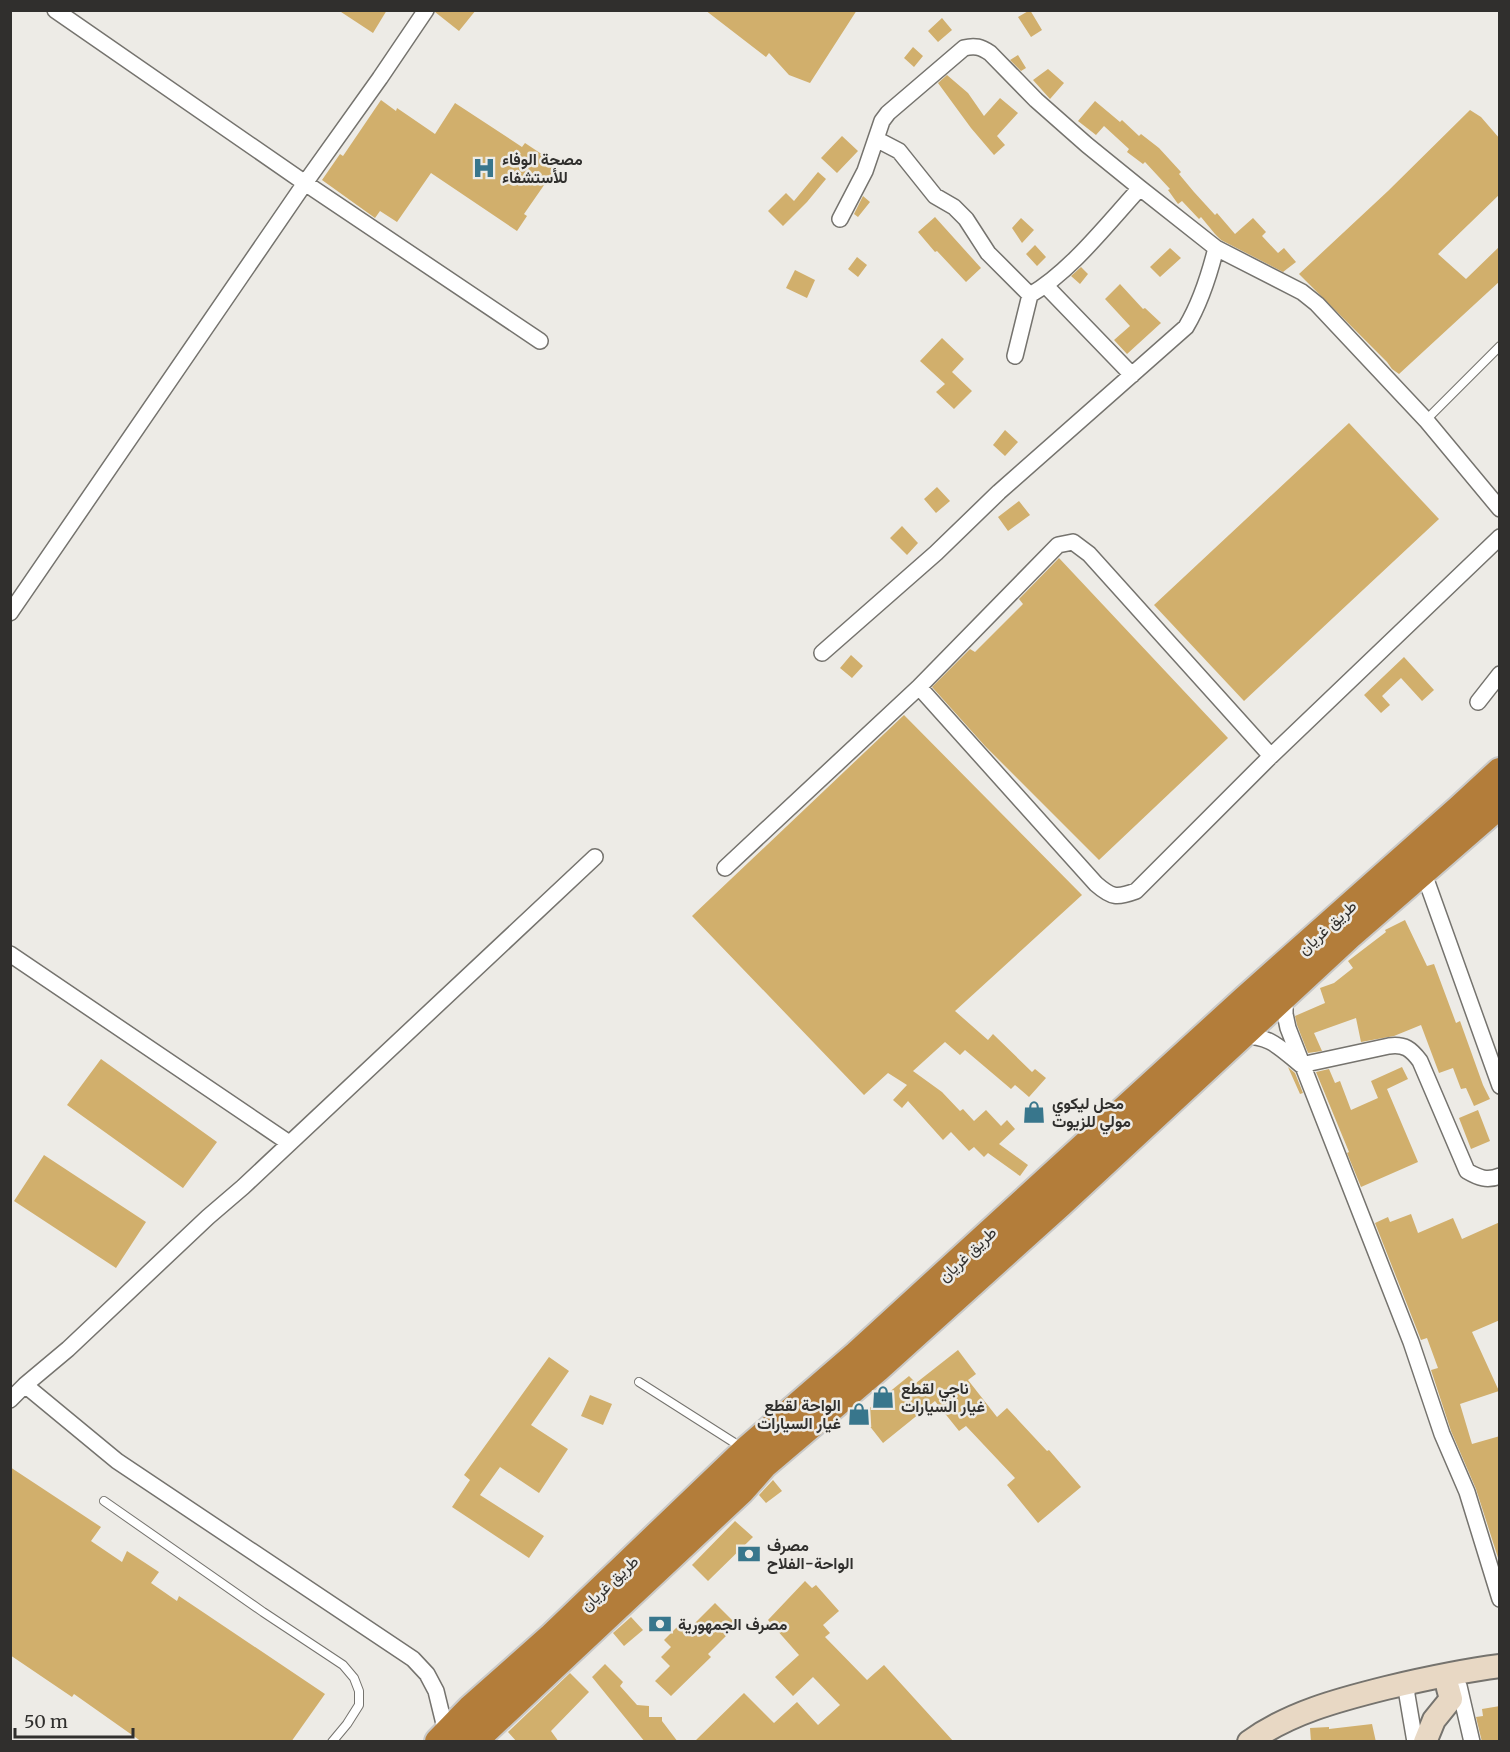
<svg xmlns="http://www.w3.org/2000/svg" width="1510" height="1752" viewBox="0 0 1510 1752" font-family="Merriweather,Vazirmatn,serif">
<rect width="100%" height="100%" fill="#edebe6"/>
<path fill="#d1af6c" d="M338,10H387L373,33Z
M436,10H476L459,31L435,12Z
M705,10H857L810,83L789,75L769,53L766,57Z
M1030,10L1042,30L1031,37L1018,17Z
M942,18L952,30L938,42L928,31Z
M913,47L923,56L914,67L904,58Z
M1018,55L1026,68L1021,71L1010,60Z
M1048,69L1064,83L1050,99L1033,80Z
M947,75L968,93L984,116L1000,98L1018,113L997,136L1005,145L994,155L971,128L938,83Z
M381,100L396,111L397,108L435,134L455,103L522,147L525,143L558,165L524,214L527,216L517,231L431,173L397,222L380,211L375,218L322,180L340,154L343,156Z
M1095,101L1120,122L1122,120L1139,136L1141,134L1159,148L1181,172L1179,174L1194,192L1215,215L1217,213L1235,234L1253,218L1266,232L1262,236L1278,253L1284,248L1296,262L1283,272L1221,240L1215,234L1201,217L1199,219L1182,201L1178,204L1168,190L1170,189L1145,162L1143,164L1127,152L1129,149L1104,126L1096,135L1078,121Z
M1470,110L1481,117L1500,139V194L1438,254L1466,279L1500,246V281L1399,374L1392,369L1387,362L1299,274L1388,191Z
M842,136L858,151L837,173L821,158Z
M818,172L826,179L807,202L783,226L768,211L786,193L794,201Z
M863,196L870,202L858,217L854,214Z
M935,217L981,268L966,282L937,251L935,252L918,232Z
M1021,218L1034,230L1022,243L1012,228Z
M1035,245L1046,257L1037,266L1026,254Z
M1170,248L1181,258L1160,277L1150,267Z
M857,257L867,265L858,277L848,269Z
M1081,267L1088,274L1080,284L1071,276Z
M795,270L815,280L807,298L786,288Z
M1120,284L1143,309L1145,308L1161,323L1127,354L1114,340L1130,326L1105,299Z
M942,338L964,359L952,372L972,391L954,409L936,392L945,384L920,361Z
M1349,423L1439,519L1244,701L1154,605Z
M1005,430L1018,442L1005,456L993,445Z
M937,487L950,501L936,513L924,499Z
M1019,501L1030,515L1008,531L998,517Z
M902,526L918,543L907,555L890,538Z
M1059,558L1228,738L1099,860L985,746L932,687L970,649L975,652L1023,604L1019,599Z
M851,655L863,666L852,678L840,668Z
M1404,657L1434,690L1422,701L1401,678L1382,696L1390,705L1381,713L1364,695Z
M904,715L1082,895L955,1011L988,1040L993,1034L1032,1072L1035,1069L1046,1078L1029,1097L1015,1085L1011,1089L965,1050L960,1055L945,1042L913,1071L942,1092L960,1111L963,1109L974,1121L986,1110L1001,1126L1007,1120L1015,1129L999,1144L1028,1165L1020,1176L988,1153L984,1157L974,1147L969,1151L951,1132L943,1140L908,1101L902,1108L893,1100L907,1085L888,1073L864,1095L692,916Z
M1405,920L1427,966L1434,964L1456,1023L1460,1021L1483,1085L1490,1099L1474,1106L1466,1088L1461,1089L1453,1068L1439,1073L1421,1025L1394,1036L1361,1042L1356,1018L1314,1033L1322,1051L1308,1053L1297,1025L1295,1016L1325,1003L1320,988L1334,983L1353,968L1348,961L1386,932L1385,930Z
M101,1059L217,1142L183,1188L67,1105Z
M1288,1067L1295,1073L1303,1093L1300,1094Z
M1402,1067L1408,1079L1387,1089L1418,1162L1361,1187L1347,1153L1349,1152L1316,1072L1329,1069L1335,1083L1340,1081L1351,1110L1378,1098L1371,1081Z
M1478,1110L1490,1141L1471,1149L1459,1118Z
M44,1155L146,1222L116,1268L14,1201Z
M1411,1214L1418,1233L1453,1218L1462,1239L1500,1222V1320L1472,1332L1499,1391L1460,1404L1472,1444L1500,1436V1564L1476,1489L1451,1431L1431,1370L1438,1368L1427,1338L1421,1340L1375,1223L1388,1217L1390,1222Z
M958,1350L976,1374L968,1380L997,1417L1007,1408L1047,1451L1049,1450L1081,1487L1038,1523L1007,1485L1015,1478L966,1426L959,1431L935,1401L883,1443L861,1415L909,1376L916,1383Z
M549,1357L569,1371L531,1425L568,1449L539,1493L500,1467L480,1495L544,1536L529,1558L452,1507L470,1480L464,1475Z
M590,1395L612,1404L603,1425L581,1416Z
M10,1467L101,1527L91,1541L122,1562L127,1551L159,1572L151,1583L177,1601L179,1596L325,1694L291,1742H142L74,1694L72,1697L10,1655Z
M773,1480L782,1491L766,1503L759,1495Z
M735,1521L753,1537L708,1581L692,1565Z
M805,1581L812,1588L816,1585L839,1611L823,1625L830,1633L825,1637L867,1680L884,1665L954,1742H694L744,1693L774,1723L797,1702L818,1725L840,1705L813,1677L793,1696L775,1677L799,1655L768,1620Z
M715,1603L737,1625L708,1654L711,1657L671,1696L655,1681L670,1666L661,1657L671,1647L664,1640L679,1625L686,1632Z
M631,1617L643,1630L624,1646L613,1633Z
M605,1664L623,1682L620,1686L637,1705L649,1706V1717H662V1721L678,1742H645L592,1677Z
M570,1673L589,1692L551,1731L559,1742H517L508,1732Z
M1500,1706V1742H1482L1476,1717L1483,1716L1482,1709Z
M1372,1724L1376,1742H1311L1310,1728L1329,1727V1729Z"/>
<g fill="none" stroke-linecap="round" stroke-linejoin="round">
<g stroke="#75736e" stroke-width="10">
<path id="lane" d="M1426,420L1500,346
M639,1382L741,1447
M104,1501L263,1612L343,1665L354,1678L359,1691V1705L347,1724L332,1742"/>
</g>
<g stroke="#75736e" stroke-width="18">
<path id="street" d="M55,10L305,183L540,341
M876,139L899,151L935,196L954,207L966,219L988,253L1030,295
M840,219L865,171L882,121L888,113L964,48C975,45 981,47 990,53L1036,100L1087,145L1140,188L1216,248L1302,292L1317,304L1426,420L1500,509
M1046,286L1132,375
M1015,356L1030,295C1070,272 1108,223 1140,188
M10,613L305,183L380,78L426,10
M822,653L936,553L999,492L1186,327C1201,302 1209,276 1216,248
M919,687L1096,884C1112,898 1117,898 1136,891L1271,756L1500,537
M1478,702L1500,674
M725,868L919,687L1058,545L1073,542L1089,554L1271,756
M1423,871L1500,1086
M10,954L289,1143
M1285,996V1014L1288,1028L1411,1342L1442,1434L1467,1492L1500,1599
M1241,1036C1270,1035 1280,1048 1301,1065L1389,1046C1405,1044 1411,1049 1420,1061L1467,1171C1479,1178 1487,1181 1500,1176
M25,1385L117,1461L413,1659L427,1674L436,1691L447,1736
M10,1400L25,1385L68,1349L208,1217L243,1187L595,857
M1407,1683V1695L1415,1742
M1459,1686L1472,1742"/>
</g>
<g stroke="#75736e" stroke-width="26">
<path id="secondary" d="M1249,1742C1289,1713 1338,1700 1386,1688C1424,1679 1460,1671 1500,1666
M1425,1742L1434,1720L1451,1699L1448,1688"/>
</g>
<g stroke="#c9c9c8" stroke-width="32">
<path id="highway" d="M439,1742L471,1709L551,1638L746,1451L857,1355L1245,1000L1460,809L1500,772
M472,1742L741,1490L764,1464L877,1368L1060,1203L1348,936L1500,804"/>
</g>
<use href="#lane" stroke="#fff" stroke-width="8"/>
<use href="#street" stroke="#fff" stroke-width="15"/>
<use href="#secondary" stroke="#e8d8c4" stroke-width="22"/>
<use href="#highway" stroke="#b37d3a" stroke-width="28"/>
</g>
<defs>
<g id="hospital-bare" transform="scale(1.8)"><path d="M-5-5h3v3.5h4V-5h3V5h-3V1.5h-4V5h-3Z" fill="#38768c" stroke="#edebe6" stroke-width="2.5" paint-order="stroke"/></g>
<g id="shop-bare" transform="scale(1.8)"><path d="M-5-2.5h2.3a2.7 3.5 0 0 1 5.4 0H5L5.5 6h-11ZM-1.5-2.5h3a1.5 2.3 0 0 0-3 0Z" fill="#38768c" stroke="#edebe6" stroke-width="2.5" paint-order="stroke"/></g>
<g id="bank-bare" transform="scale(1.8)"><path d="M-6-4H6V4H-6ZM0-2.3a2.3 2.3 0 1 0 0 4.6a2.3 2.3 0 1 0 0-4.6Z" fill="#38768c" stroke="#edebe6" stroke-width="2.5" paint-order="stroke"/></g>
</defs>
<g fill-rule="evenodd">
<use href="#hospital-bare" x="484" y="168"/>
<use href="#shop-bare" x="1034" y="1112"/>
<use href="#shop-bare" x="883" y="1397"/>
<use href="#shop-bare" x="859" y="1414"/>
<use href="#bank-bare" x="749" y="1554"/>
<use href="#bank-bare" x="660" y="1624"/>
</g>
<g text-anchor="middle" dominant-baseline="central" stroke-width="5" stroke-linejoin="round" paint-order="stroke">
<g font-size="16" font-weight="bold" fill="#302f2d" stroke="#edebe6" text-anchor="start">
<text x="502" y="159">مصحة الوفاء<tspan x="502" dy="18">للأستشفاء</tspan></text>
<text x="1052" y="1103">محل ليكوي<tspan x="1052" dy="18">مولي للزيوت</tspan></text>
<text x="901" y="1388">ناجي لقطع<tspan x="901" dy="18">غيار السيارات</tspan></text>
<text x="841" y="1405" text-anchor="end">الواحة لقطع<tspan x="841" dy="18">غيار السيارات</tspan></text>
<text x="767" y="1545">مصرف<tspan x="767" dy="18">الواحة-الفلاح</tspan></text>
<text x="678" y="1624">مصرف الجمهورية</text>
</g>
<g font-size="16" fill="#302f2d" stroke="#edebe6">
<text transform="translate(1327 927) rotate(-42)">طريق غريان</text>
<text transform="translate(967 1254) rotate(-43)">طريق غريان</text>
<text transform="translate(609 1583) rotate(-43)">طريق غريان</text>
</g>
</g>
<rect width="1510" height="1752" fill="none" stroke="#302f2d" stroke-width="24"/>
<path d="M15 1728v9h118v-9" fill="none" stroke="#302f2d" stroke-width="3"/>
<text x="24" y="1728" font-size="18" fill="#302f2d" stroke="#edebe6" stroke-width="4.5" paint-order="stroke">50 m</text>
</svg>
